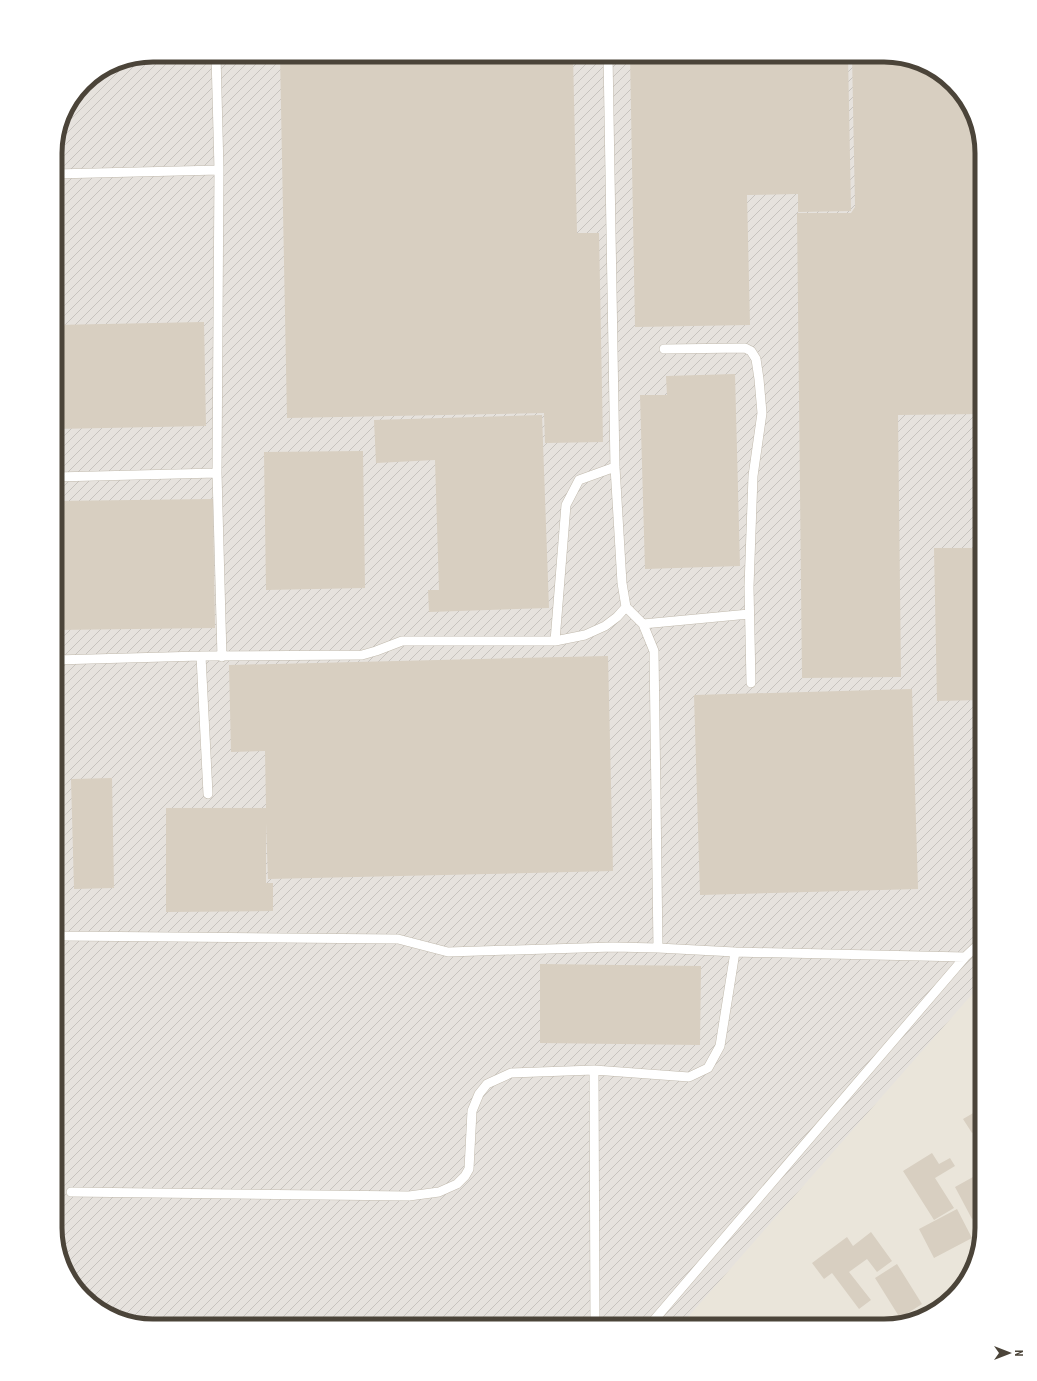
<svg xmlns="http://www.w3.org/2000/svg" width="1037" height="1381" viewBox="0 0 1037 1381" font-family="'Roboto Condensed',sans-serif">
<defs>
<pattern id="industrial-furrows" width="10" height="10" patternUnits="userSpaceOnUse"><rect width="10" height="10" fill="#e6e2dd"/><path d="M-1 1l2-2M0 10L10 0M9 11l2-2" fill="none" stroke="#c7c3be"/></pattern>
</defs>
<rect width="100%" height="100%" fill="#f6f3ec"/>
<path fill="#eae5da" d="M982,980V1228L969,1277L938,1310L884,1326H679Z"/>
<path fill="url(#industrial-furrows)" d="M153,55H890L966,99L982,153V983L680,1326H153L104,1313L71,1282L55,1228V147L65,110L88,80L116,62Z"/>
<path fill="#d8cfc1" d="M280,55H573L577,233H599L603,442L545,443L544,413L287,418Z
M630,55H848L851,211L798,212V194L747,195L750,325L635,327Z
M852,55H890L933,68L966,99L981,151L982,414L898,415L901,677L802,678L797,213H851L855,207Z
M204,322L206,426L55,429V325Z
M735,374L740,566L645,569L640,395H667L666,376Z
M542,415L549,608L429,612L428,590H439L435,460L376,463L374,420Z
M363,451L365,588L266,590L264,452Z
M213,499L215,628L55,630V501Z
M934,548H982V700L937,701Z
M608,656L613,871L268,879L266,823V883H273V911L166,912V808H266L265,751L231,752L229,665Z
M912,689L918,889L700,895L694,695Z
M112,778L114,888L74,889L71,779Z
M540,964L701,966L700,1045L540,1043Z
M975,1112L981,1122L982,1121V1133L979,1128L972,1133L963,1119Z
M932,1153L939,1164L950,1158L955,1166L935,1178L954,1208L934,1220L903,1171Z
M55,1160H56L59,1241L55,1228Z
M982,1172V1213L972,1219L955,1187Z
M957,1209L972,1238L934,1258L919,1229Z
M871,1232L892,1261L877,1272L867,1259L849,1272L871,1300L859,1309L832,1273L824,1279L812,1263L847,1237L853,1246Z
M897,1264L922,1304L900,1318L875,1278Z"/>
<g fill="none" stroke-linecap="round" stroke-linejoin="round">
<g stroke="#c2bbae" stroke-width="10">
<path id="lane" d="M216,55L219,170L217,473L222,657
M55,174L219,170
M664,349L745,348L751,351L756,359L759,379L762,413L753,476L749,587L751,683
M55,477L217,473
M643,624L749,614
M555,641L566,505L579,480L615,467
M201,656L208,794
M55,660L201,656L362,655L376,651L402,641H555L585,635L605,626L617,617L626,607
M55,930L63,936L398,939L448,952L613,947L658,948L654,651L643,624L626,607L622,583L615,467L608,55
M658,948L735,952L965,957
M594,1070L595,1326
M71,1192L409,1196L439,1192L457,1184L465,1176L469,1169L472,1111L479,1094L487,1084L511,1073L594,1070L689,1077L708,1068L720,1046L735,952
M649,1326L965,957L982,941"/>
</g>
<use href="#lane" stroke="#fff" stroke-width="9"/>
</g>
<path d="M0 0H1037V1381H0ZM153 62H884A91 91 0 0 1 975 153V1228A91 91 0 0 1 884 1319H153A91 91 0 0 1 62 1228V153A91 91 0 0 1 153 62Z" fill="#fff" fill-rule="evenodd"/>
<path fill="none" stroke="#4b4439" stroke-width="5" d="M153 62H884A91 91 0 0 1 975 153V1228A91 91 0 0 1 884 1319H153A91 91 0 0 1 62 1228V153A91 91 0 0 1 153 62Z"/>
<g transform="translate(1009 1353) rotate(90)" stroke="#ffffff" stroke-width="3" paint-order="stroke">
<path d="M0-3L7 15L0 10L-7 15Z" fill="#4b4439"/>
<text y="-6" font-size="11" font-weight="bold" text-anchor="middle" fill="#4b4439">N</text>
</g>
</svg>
